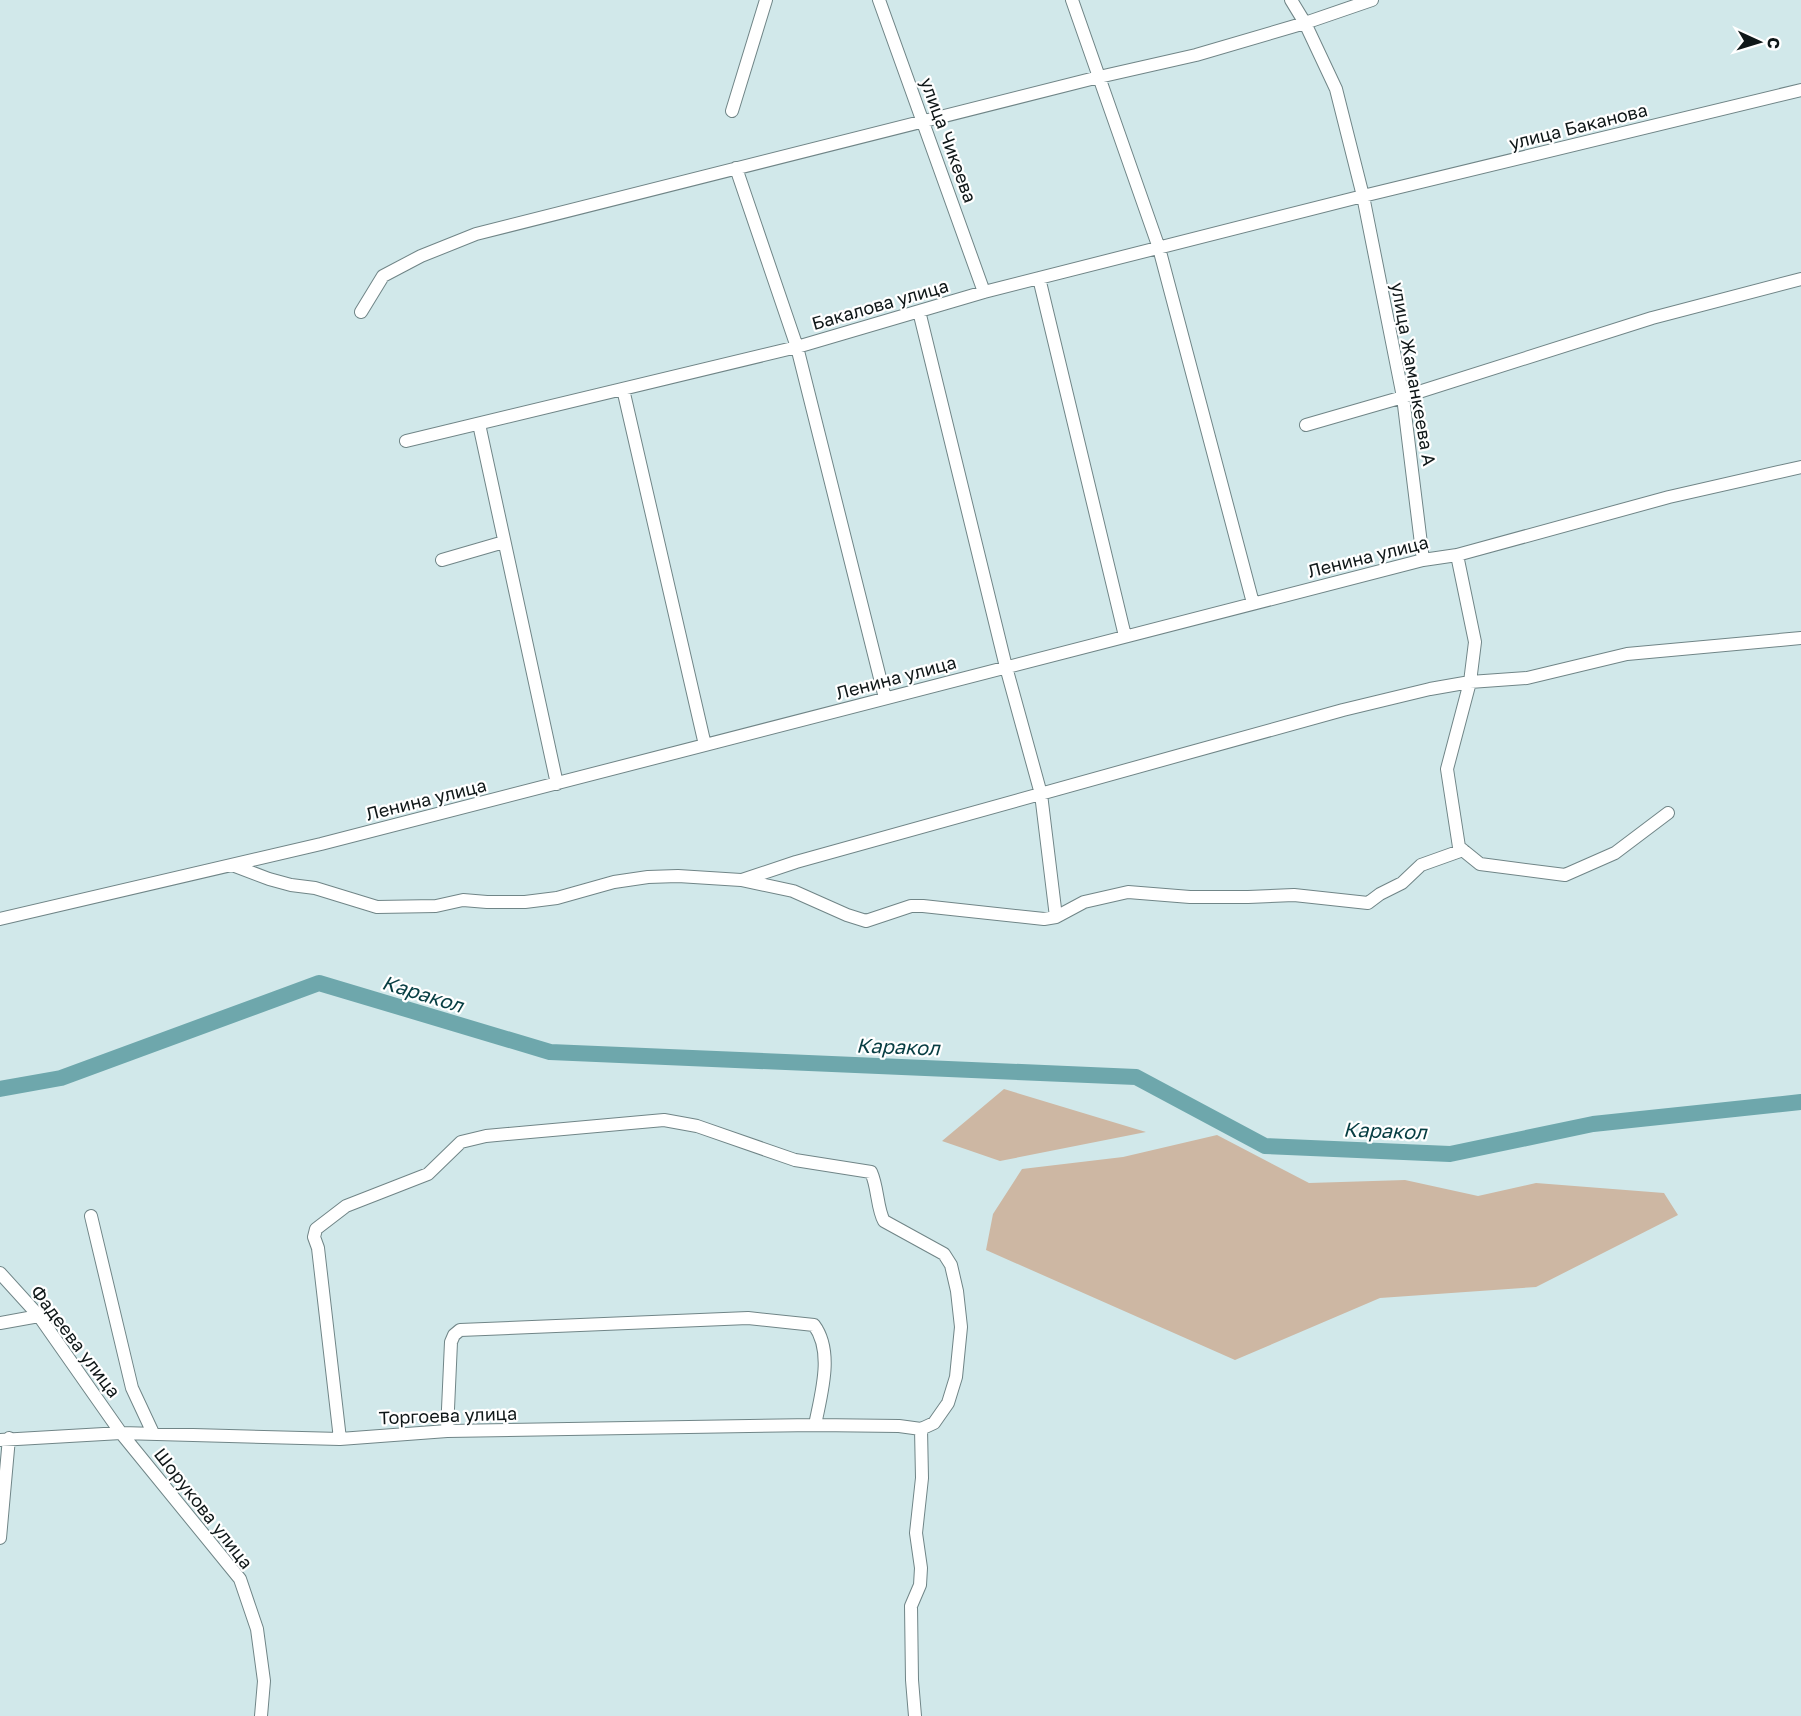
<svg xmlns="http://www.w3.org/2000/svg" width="1801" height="1716" viewBox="0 0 1801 1716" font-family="'Golos Text',sans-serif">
<rect width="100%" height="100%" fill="#d1e8ea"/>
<path fill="#cdb7a3" d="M1004,1089L1146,1132L1000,1161L942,1141Z
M1217,1135L1309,1183L1405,1180L1478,1196L1536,1183L1664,1193L1678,1215L1536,1287L1380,1298L1235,1360L986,1250L993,1214L1022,1169L1123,1157Z"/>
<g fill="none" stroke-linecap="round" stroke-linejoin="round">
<path stroke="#6ea7ac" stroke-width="16" d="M0,1089L61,1078L319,983L550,1052L1136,1077L1265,1146L1450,1154L1593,1124L1801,1102"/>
<g stroke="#708587" stroke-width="14">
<path id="minor" d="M879,0L984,292
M1072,0L1159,248L1253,603
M1291,0L1305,23L1336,89L1363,196L1403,397L1423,560
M732,111L766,0
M736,168L797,347L885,698
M1039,278L1125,636
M919,311L1006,667L1041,794L1056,917
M361,312L383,276L421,256L476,234L1099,77L1196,55L1305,23L1372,0
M623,389L705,745
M479,424L557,784
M1306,425L1403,397L1652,318L1801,279
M406,441L797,347L984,292L1363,196L1801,90
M1457,555L1475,642L1470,682L1447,769L1459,847L1480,864L1565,875L1615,853L1668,813
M442,560L504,542
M232,865L269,879L291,885L315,888L377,907L436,906L463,900L487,902H525L557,898L614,882L648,877L678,876L741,880L793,891L847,915L866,921L911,906H923L1044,919L1056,917L1084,902L1128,892L1190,897H1248L1294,895L1368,903L1380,894L1402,883L1421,865L1463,850
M742,880L796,862L1184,754L1343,710L1430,689L1470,682L1527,678L1627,654L1801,638
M0,919L321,844L1423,560L1457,555L1669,497L1801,467
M91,1216L132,1388L153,1433
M0,1273L39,1316L121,1433L240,1579L257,1629L264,1681L261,1716
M0,1323L39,1316
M447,1431L451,1342L454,1335L460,1330L748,1318L814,1325C834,1352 821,1394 815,1425
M0,1440L121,1433L340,1439L447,1431L815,1425L899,1426L921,1429L934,1423L948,1403L956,1377L961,1327L957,1291L951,1265L944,1254L884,1221C877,1209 878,1187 871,1172L795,1160L697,1126L664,1120L486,1136L461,1142L428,1174L346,1206L316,1229L314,1237L318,1248L340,1439
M0,1538L9,1438
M915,1716L912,1680L911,1606L920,1585L921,1568L916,1533L922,1478L921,1429"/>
</g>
<use href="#minor" stroke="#fff" stroke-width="12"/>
</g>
<g text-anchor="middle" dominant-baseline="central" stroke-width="4.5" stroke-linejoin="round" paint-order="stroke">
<g font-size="18" fill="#0f1718" stroke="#fff">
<text transform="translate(1578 126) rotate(-14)">улица Баканова</text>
<text transform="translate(949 140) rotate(70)">улица Чикеева</text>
<text transform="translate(880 304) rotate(-16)">Бакалова улица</text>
<text transform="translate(1414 374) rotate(80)">улица Жаманкеева А</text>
<text transform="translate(1368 556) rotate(-14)">Ленина улица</text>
<text transform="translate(896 677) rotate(-15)">Ленина улица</text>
<text transform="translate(426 799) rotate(-14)">Ленина улица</text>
<text transform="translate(76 1341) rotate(53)">Фадеева улица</text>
<text transform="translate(448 1415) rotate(-2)">Торгоева улица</text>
<text transform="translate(204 1508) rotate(52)">Шорукова улица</text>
</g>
<g font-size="20" font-style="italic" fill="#063d42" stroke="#fff">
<text transform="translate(423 993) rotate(17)">Каракол</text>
<text transform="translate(898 1046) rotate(2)">Каракол</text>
<text transform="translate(1385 1130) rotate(2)">Каракол</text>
</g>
</g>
<g transform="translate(1759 42) rotate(94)" stroke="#ffffff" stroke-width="4.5" paint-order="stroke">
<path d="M0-4.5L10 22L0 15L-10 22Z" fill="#0f1718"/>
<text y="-9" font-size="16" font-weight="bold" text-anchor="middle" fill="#0f1718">С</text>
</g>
</svg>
